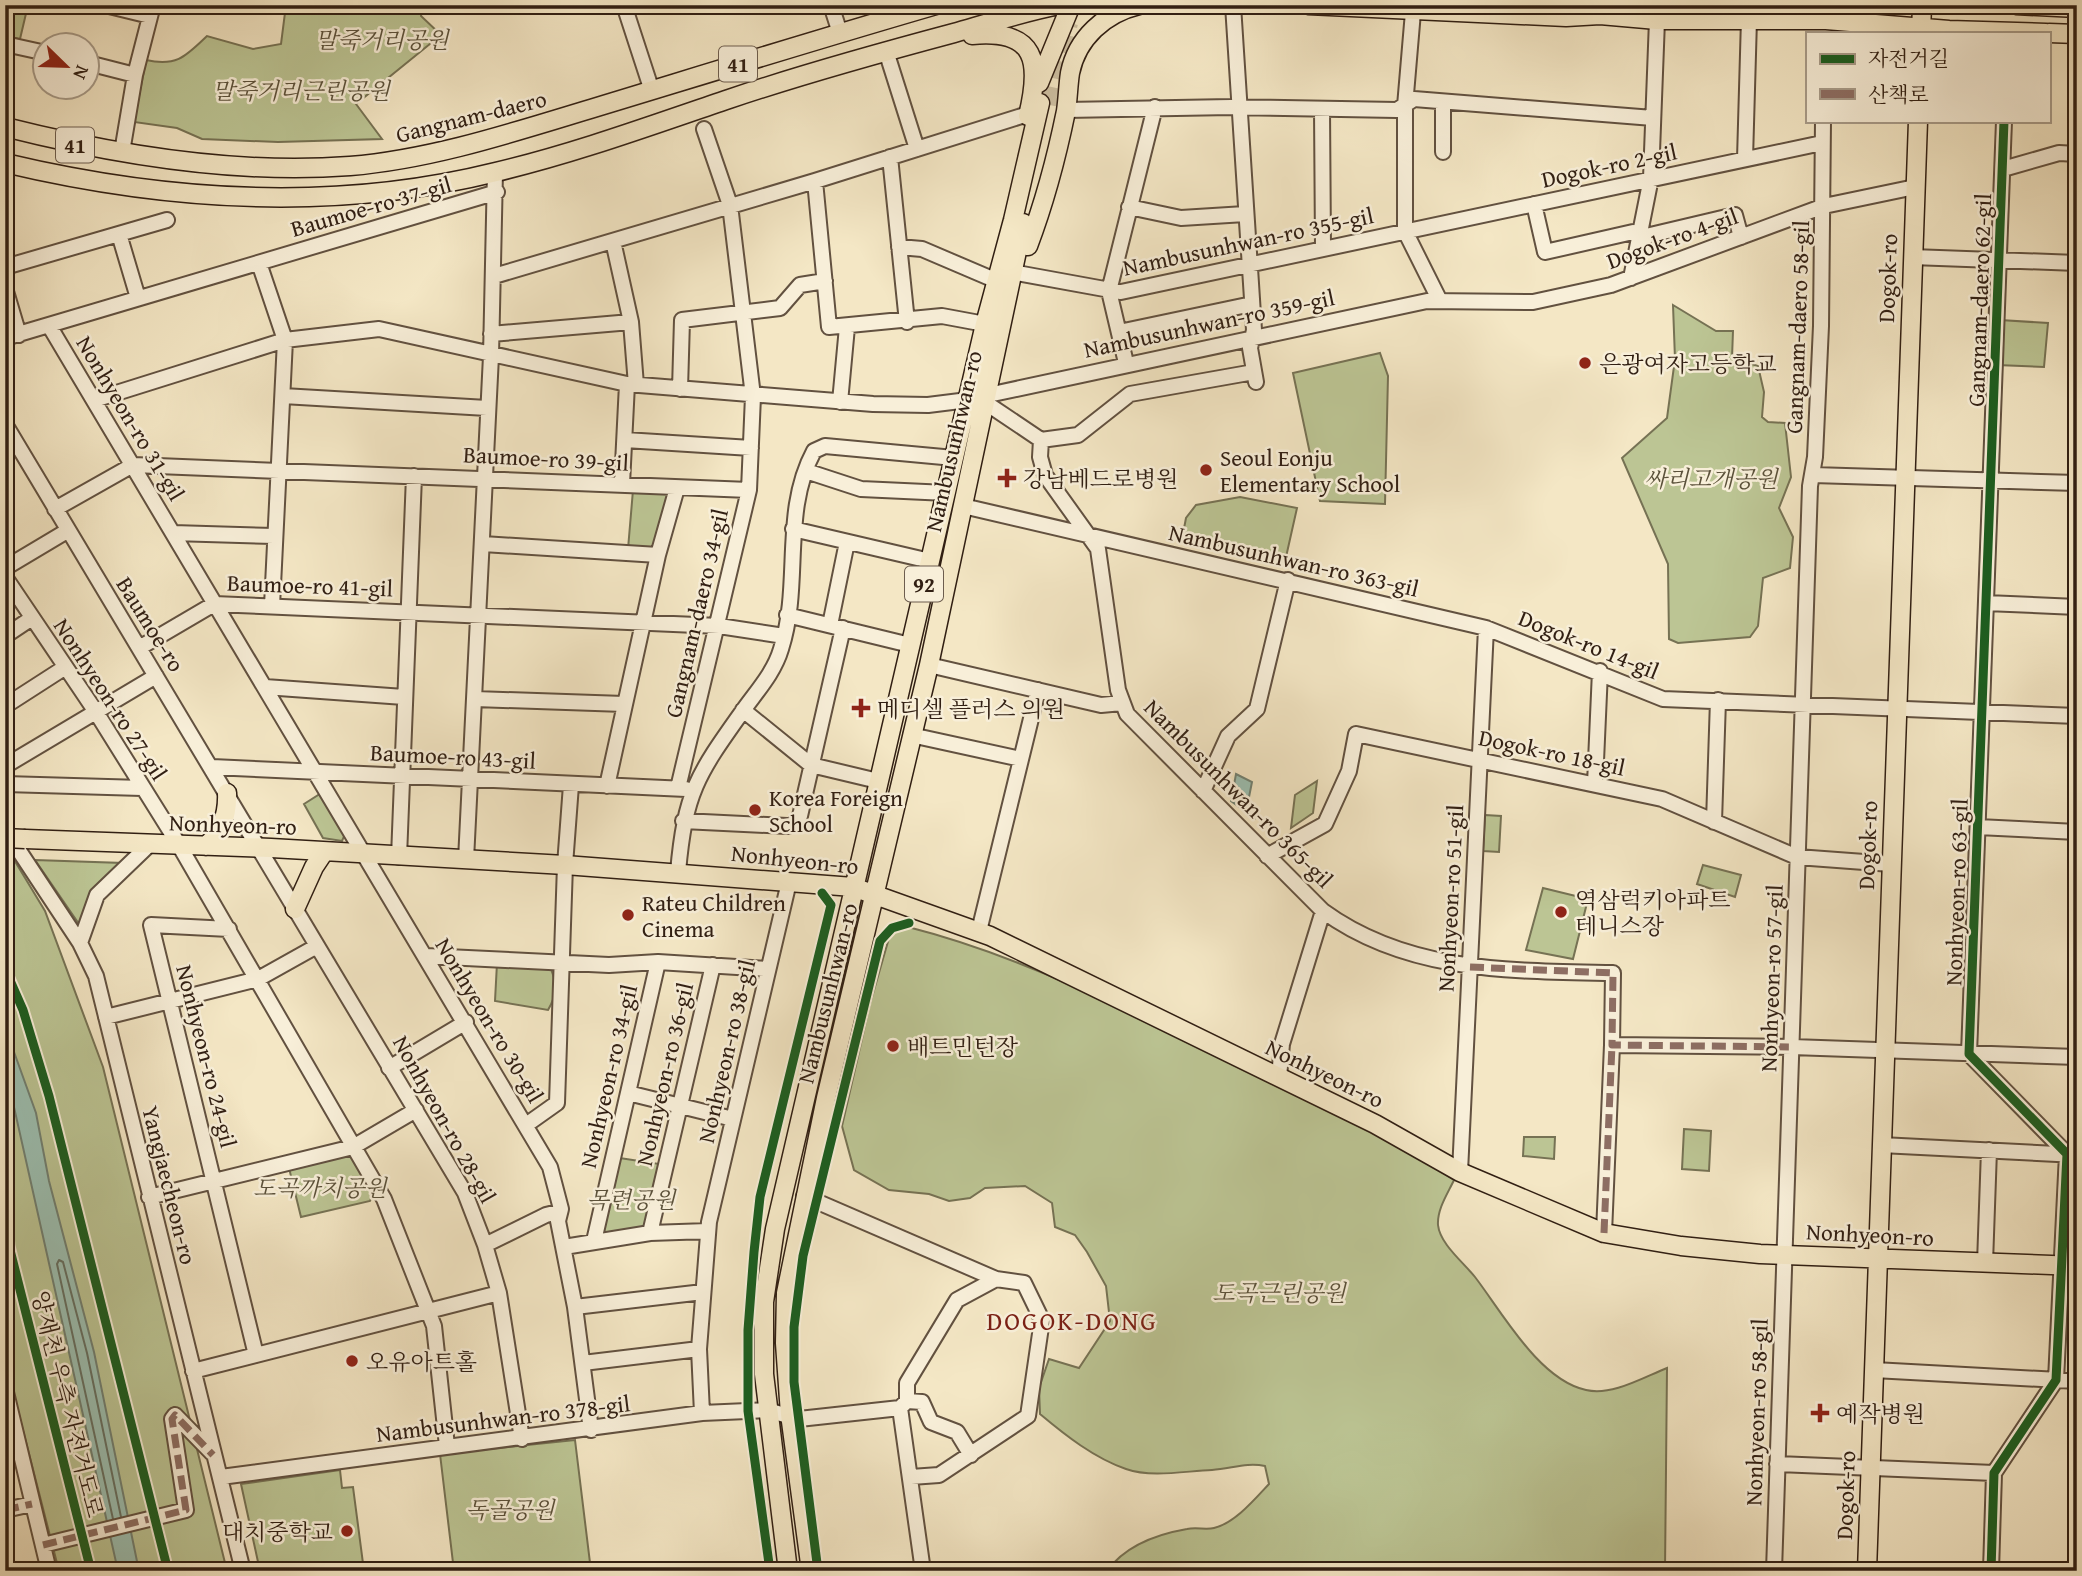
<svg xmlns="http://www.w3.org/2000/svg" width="2082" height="1576" viewBox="0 0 2082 1576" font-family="'Gentium Book Plus','Noto Serif KR',serif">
<rect width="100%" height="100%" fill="#f4e7c5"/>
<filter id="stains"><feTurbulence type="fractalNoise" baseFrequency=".00286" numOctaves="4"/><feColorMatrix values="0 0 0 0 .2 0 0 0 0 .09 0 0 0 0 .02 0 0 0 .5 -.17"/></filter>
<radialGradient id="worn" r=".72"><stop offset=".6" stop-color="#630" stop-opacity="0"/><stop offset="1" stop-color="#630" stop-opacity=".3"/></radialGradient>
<path fill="#bcc594" stroke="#767254" stroke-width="2" d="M5,5H28L20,39L5,36Z
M286,5H424L421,16L441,35L356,104L382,139L278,142L202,139L177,128L134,122L146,60C177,67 186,56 207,36L253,49L281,44Z
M1673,305L1716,331H1733L1732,358L1758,366L1764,392L1762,417L1768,422L1785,423L1791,477L1779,508L1793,537L1790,568L1763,578L1758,626L1750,637L1678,643L1669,639L1668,564L1622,458L1667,418L1675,359Z
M2000,320L2048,323L2044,367L1997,365Z
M1380,353L1388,376L1385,504L1320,501L1293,373Z
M633,490L673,492L656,551L628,549Z
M1240,497L1297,508L1286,557L1182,539L1186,518L1196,505Z
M1317,781L1313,813L1291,828L1295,795Z
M323,792L346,832L342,841L323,838L304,804Z
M1485,815L1501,816L1499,852L1483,851Z
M5,858H13L45,911L103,1067L227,1571H59L5,1360Z
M35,860L122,863L91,890L79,924Z
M1703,865L1741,875L1735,897L1697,884Z
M1543,888L1588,899L1573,959L1526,950Z
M908,927C1027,957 1138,1016 1247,1070C1316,1105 1389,1136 1454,1180C1448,1193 1437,1209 1438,1225C1440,1244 1463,1262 1475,1277C1502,1312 1539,1380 1586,1390C1612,1396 1642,1378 1667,1368L1665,1571H1107C1125,1546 1158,1534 1187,1529C1196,1527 1206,1530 1214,1528C1235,1523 1255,1499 1269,1484L1265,1466C1246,1462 1231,1469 1212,1470C1185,1471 1152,1478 1126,1469C1094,1458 1065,1435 1040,1414L1039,1388L1049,1359L1079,1368L1110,1321L1106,1286L1087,1252L1075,1235L1055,1227L1052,1203L1025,1186L985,1188L970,1198L949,1201L929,1194L889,1190L854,1170L842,1126L870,1004L889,938L899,928Z
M497,963L551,969C557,985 557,995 548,1010L495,1001Z
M1684,1129L1711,1131L1709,1171L1682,1169Z
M1524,1137H1555L1554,1159L1523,1156Z
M350,1154L375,1190L370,1201L301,1217L289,1168Z
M613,1157L666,1165L650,1233L594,1241Z
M575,1440L591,1571H454L440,1454Z
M340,1470L342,1488L353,1487L364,1571H260L241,1484Z"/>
<path fill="#9cc0b2" stroke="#718072" stroke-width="2" d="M1236,774L1252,782L1247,807L1256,819L1231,801Z
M5,1027L36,1113L49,1181L94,1352L139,1571H118L5,1067Z"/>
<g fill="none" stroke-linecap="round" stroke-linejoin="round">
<path stroke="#667062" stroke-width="2" d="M113,1519L57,1264L59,1260L63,1262L87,1353L121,1517"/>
<path stroke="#cdbfa1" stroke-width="18" stroke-dasharray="18 9" stroke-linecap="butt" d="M1050,105L1069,23"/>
<g stroke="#625140" stroke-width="18">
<path id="minor" d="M105,5L150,16
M624,5L652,91
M831,5L840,33
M1233,5L1254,330L1250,348L1256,382
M1413,12L1405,106V231L1440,301
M5,44L46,53
M886,51L917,149
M88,63L135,75
M1322,109L1323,249
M1066,110L1231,107L1397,110L1414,99L1653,118
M122,152L135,75L153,5
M1443,152V102
M890,157L907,322
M1745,159L1749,19
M2003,169L2059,153L2077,154
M815,181L829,327L942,316L985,324
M1534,204L1545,252L1633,232L1646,236L1735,215L1741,237
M1129,207L1181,218L1245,214
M119,234L138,298
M613,241L631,322L636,385
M899,247L922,249L997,281
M1912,257L2077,263
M259,263L285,340L272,606
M5,267L167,220
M1017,273L1121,292L1822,143
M494,276L815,181L1028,114
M1631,278L1651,178L1657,20
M5,288L19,335
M50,327L550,1167L561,1209L558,1221L575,1307L591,1430
M1119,332L1252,304
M491,334L631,322
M5,338L497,192
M1126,363L1109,291L1155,107
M680,389L682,320L780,308L800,285L825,281
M988,395L1427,301L1533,302L1611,285L1824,206L1915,187
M283,396L487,408
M94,400L285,340L379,329L627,384L873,404L928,405L968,400
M840,402L847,327
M986,403L1041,440
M5,424L465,1193L485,1245L499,1293L522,1439
M625,440L751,448
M1041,440L1040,457L1045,475L1098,549L1118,690L1127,714L1323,911C1408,973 1513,971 1613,973L1612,1045L1792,1047L2077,1057
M1041,440L1078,435L1130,394L1254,372
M806,471L861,489L947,493
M1813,475L2077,483
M622,484L627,384
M963,506L1486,628L1663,699L2077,716
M55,509L133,465L749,490
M793,529L930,561
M173,533L274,536
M483,544L658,555
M5,568L67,531
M5,577L96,712L179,845L384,1199L434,1326L447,1446
M1986,603L2077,607
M787,615L910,645
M830,625L847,542
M5,636L32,618
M139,648L214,604L719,626L784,636
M929,665L1101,705L1122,703
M265,687L404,697
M475,699L624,704
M5,706L64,668
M743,710L811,765L878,781
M911,735L1021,759
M5,766L156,676
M212,767L686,789
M5,784L142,788
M1595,784L1600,671
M607,786L658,555L677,488
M678,788L749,490L753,396L730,205L704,129
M1203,791L1228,736L1257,709L1288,580
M683,821L787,826L794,824L800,816L843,628
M1714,822L1718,700
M1978,827L2077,832
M6,831L80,943L96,976L243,1571
M1267,856L1325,824L1349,771L1356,734L1662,799L1797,857L1891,864
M399,857L414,476
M466,860L491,356L495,172
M678,872C685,793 697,775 742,712C756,692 774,673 781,649C802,584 781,512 814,451L825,446L954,458
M229,929L151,925L256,1355
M979,931L1038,690
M80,943L97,895L149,845
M426,956L609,965L658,962L768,969
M106,1017L258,979L317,946
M389,1068L466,1022
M1279,1077L1282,1044L1323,911
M628,1093L733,1119
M526,1125L557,1103L565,865L571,785
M1881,1145L2077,1155
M1460,1172L1486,628
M804,1196L996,1279L1024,1283L1042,1320L1028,1416L939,1475L911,1477
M149,1197L353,1147L416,1110
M650,1233L713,965
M1604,1233L1612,1045
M594,1241L658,962
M485,1245L546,1215L558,1212
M564,1247L650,1233L708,1231
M1985,1263L1989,1150
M575,1307L703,1292
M583,1363L699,1349
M1874,1370L2077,1381
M193,1371L499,1293
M5,1388L49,1571
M907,1401L922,1402L931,1422L957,1432L971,1455
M900,1408L907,1401V1383L957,1300L996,1279
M900,1408L923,1571
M702,1413L699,1349L709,1222L789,882
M1777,1464L1994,1473
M221,1477L702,1413L767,1410L799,1419L900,1408
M5,1510L32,1504
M43,1545L186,1510L172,1419L175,1415L212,1453
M1774,1571L1810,486L1815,457L1821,326L1823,121
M1991,1571L1994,1473L2056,1380L2067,1154L1969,1054L2004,121"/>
</g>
<g stroke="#311f13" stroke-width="21">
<path id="major" d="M1308,5L1566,17L1600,15L1657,20H1826L1949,30L2046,33
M2016,5L2077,8
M1921,33L1922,5
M2049,33L2077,34
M972,35C1037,29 1041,62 1028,116
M1039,83L1071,5
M5,127C116,155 236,175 350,166C434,159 517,131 597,107C709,73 822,38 936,5
M5,163C165,201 335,212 496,172C576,153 652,125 729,99C803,74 879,53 954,33C989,23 1024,12 1059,5
M1028,246C1044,204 1057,155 1066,111C1068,98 1068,86 1070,73C1077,38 1105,13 1139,5
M25,839L271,848L565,865L853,887L990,936L1375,1124L1460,1172L1604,1233L1681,1246L1760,1254L2077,1266
M206,846C222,832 228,814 227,793
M295,909L314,867L324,852
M788,1571L764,1374V1302L775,1229L985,324L1013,220L1040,103
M811,1571L790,1414L785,1343L786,1293L826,1098L929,665L1023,223
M1867,1571L1918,121"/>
</g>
<use href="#minor" stroke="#f8efd9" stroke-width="14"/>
<use href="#major" stroke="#f4e7c5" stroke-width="18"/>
<g stroke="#311f13" stroke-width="21" stroke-linecap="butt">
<path id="major-bridge" d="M5,838L25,839"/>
</g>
<use href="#major-bridge" stroke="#f4e7c5" stroke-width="18"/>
<path stroke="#8d6e63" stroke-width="7" stroke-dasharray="14 7" stroke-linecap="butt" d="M1470,967L1613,973L1612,1045L1792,1047
M1604,1233L1612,1045
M5,1510L32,1504
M43,1545L186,1510L172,1419L175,1415L213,1455"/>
<g stroke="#f8efd9" stroke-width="13">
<path id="cycleway" d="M5,969L23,1010L49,1096L168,1571
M5,1204L9,1246L91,1571
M770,1571L748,1411V1330L754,1252L760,1197L831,905L822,893
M818,1571L794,1382V1327L803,1256L880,941L892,928L909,923
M1991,1571L1994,1473L2056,1380L2067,1154L1969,1054L2004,121"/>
</g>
<use href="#cycleway" stroke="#1b5e20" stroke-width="9"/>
</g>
<g fill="#8f2418" stroke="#f8efd9" stroke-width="2.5">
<circle cx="1585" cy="363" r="7"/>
<circle cx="1206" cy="470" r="7"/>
<path d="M1003.5 467.5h7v7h7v7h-7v7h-7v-7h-7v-7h7z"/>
<path d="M857.5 697.5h7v7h7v7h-7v7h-7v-7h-7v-7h7z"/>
<circle cx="755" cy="810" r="7"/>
<circle cx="1561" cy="912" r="7"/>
<circle cx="628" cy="915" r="7"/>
<circle cx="893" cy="1046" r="7"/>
<circle cx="352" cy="1361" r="7"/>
<path d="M1816.5 1402.5h7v7h7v7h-7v7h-7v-7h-7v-7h7z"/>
<circle cx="347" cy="1531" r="7"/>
</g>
<g text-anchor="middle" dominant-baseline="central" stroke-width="5" stroke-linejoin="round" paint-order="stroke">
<g fill="#f8efd9" stroke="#6d5d4e" stroke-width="2">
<rect x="719" y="46.5" width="38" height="35" rx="5"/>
<rect x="56" y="127.5" width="38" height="35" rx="5"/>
<rect x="905" y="566.5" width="38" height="35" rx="5"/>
</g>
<g font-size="21" font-weight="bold" fill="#311f13">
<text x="738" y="64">41</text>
<text x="75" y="145">41</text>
<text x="924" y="584">92</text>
</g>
<g font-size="23" font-style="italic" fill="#5b513a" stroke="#f8efd9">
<text x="382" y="39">말죽거리공원</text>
<text x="301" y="90">말죽거리근린공원</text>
<text x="1711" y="478">싸리고개공원</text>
<text x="320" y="1187">도곡까치공원</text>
<text x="631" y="1199">목련공원</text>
<text x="1279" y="1292">도곡근린공원</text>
<text x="510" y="1509">독골공원</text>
</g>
<g font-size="23" fill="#311f13" stroke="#f8efd9">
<text transform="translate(471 116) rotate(-14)">Gangnam-daero</text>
<text transform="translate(1609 165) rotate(-12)">Dogok-ro 2-gil</text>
<text transform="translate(371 206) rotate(-16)">Baumoe-ro 37-gil</text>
<text transform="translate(1672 238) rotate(-20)">Dogok-ro 4-gil</text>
<text transform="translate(1248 241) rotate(-12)">Nambusunhwan-ro 355-gil</text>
<text transform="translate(1887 278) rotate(-88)">Dogok-ro</text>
<text transform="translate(1979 300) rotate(-88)">Gangnam-daero 62-gil</text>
<text transform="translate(1209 323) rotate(-12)">Nambusunhwan-ro 359-gil</text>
<text transform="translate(1797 327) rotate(-88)">Gangnam-daero 58-gil</text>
<text transform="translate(131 418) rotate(59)">Nonhyeon-ro 31-gil</text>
<text transform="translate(953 441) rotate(-77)">Nambusunhwan-ro</text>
<text transform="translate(546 458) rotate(3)">Baumoe-ro 39-gil</text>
<text transform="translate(1294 560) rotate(13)">Nambusunhwan-ro 363-gil</text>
<text transform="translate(310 585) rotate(2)">Baumoe-ro 41-gil</text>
<text transform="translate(696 613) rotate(-77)">Gangnam-daero 34-gil</text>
<text transform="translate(151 624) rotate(58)">Baumoe-ro</text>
<text transform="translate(1589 644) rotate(22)">Dogok-ro 14-gil</text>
<text transform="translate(111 699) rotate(57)">Nonhyeon-ro 27-gil</text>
<text transform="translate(1552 752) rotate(12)">Dogok-ro 18-gil</text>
<text transform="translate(453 756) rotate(3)">Baumoe-ro 43-gil</text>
<text transform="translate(1239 793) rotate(45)">Nambusunhwan-ro 365-gil</text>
<text transform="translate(233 824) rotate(2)">Nonhyeon-ro</text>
<text transform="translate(1867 845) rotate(-88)">Dogok-ro</text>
<text transform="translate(795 859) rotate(6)">Nonhyeon-ro</text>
<text transform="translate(1956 892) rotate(-88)">Nonhyeon-ro 63-gil</text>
<text transform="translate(1450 898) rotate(-87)">Nonhyeon-ro 51-gil</text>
<text transform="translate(1771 978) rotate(-88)">Nonhyeon-ro 57-gil</text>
<text transform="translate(827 993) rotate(-76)">Nambusunhwan-ro</text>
<text transform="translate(490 1020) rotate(59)">Nonhyeon-ro 30-gil</text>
<text transform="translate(726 1051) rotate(-77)">Nonhyeon-ro 38-gil</text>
<text transform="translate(207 1056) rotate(76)">Nonhyeon-ro 24-gil</text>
<text transform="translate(1325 1073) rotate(26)">Nonhyeon-ro</text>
<text transform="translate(664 1074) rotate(-77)">Nonhyeon-ro 36-gil</text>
<text transform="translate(608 1076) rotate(-77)">Nonhyeon-ro 34-gil</text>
<text transform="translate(445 1119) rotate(61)">Nonhyeon-ro 28-gil</text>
<text transform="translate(170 1185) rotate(76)">Yangjaecheon-ro</text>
<text transform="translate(1870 1234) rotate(3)">Nonhyeon-ro</text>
<text transform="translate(68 1404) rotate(76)">양재천 우측 자전거도로</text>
<text transform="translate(1756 1412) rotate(-88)">Nonhyeon-ro 58-gil</text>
<text transform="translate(503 1418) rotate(-7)">Nambusunhwan-ro 378-gil</text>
<text transform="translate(1845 1495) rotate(-88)">Dogok-ro</text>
</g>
<g font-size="23" fill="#311f13" stroke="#f8efd9" text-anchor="start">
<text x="1599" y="363">은광여자고등학교</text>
<text x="1220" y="457">Seoul Eonju<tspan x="1220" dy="26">Elementary School</tspan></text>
<text x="1023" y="478">강남베드로병원</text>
<text x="877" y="708">메디셀 플러스 의원</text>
<text x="769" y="797">Korea Foreign<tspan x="769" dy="26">School</tspan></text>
<text x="1575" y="899">역삼럭키아파트<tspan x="1575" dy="26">테니스장</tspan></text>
<text x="642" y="902">Rateu Children<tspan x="642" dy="26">Cinema</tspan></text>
<text x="907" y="1046">배트민턴장</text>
<text x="366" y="1361">오유아트홀</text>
<text x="1836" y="1413">예작병원</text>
<text x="333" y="1531" text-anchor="end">대치중학교</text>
</g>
<g font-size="26" letter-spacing="2" fill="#7a1f14" stroke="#f8efd9">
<text x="1072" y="1320">DOGOK-DONG</text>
</g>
</g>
<rect width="2082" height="1576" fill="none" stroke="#f4e7c5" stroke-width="28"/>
<rect x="7" y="7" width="2068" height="1562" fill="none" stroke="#311f13" stroke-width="3.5"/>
<rect x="14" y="14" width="2054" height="1548" fill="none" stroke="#311f13" stroke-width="2"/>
<rect x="1806" y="32" width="245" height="91" fill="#f8efd9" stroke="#a89c8a" stroke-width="2"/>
<rect x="1820" y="54" width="35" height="10" fill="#1b5e20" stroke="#a89c8a" stroke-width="2"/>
<text x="1868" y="66" font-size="21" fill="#311f13">자전거길</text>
<rect x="1820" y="89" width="35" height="10" fill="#8d6e63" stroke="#a89c8a" stroke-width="2"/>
<text x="1868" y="102" font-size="21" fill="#311f13">산책로</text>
<g transform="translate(66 66) rotate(113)"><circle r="33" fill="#f8efd9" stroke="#a89c8a" stroke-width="2"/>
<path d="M0-5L12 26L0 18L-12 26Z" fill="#8f2418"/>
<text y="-10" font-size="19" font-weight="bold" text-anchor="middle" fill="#311f13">N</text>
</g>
<rect width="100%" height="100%" filter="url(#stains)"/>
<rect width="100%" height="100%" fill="url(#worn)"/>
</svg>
